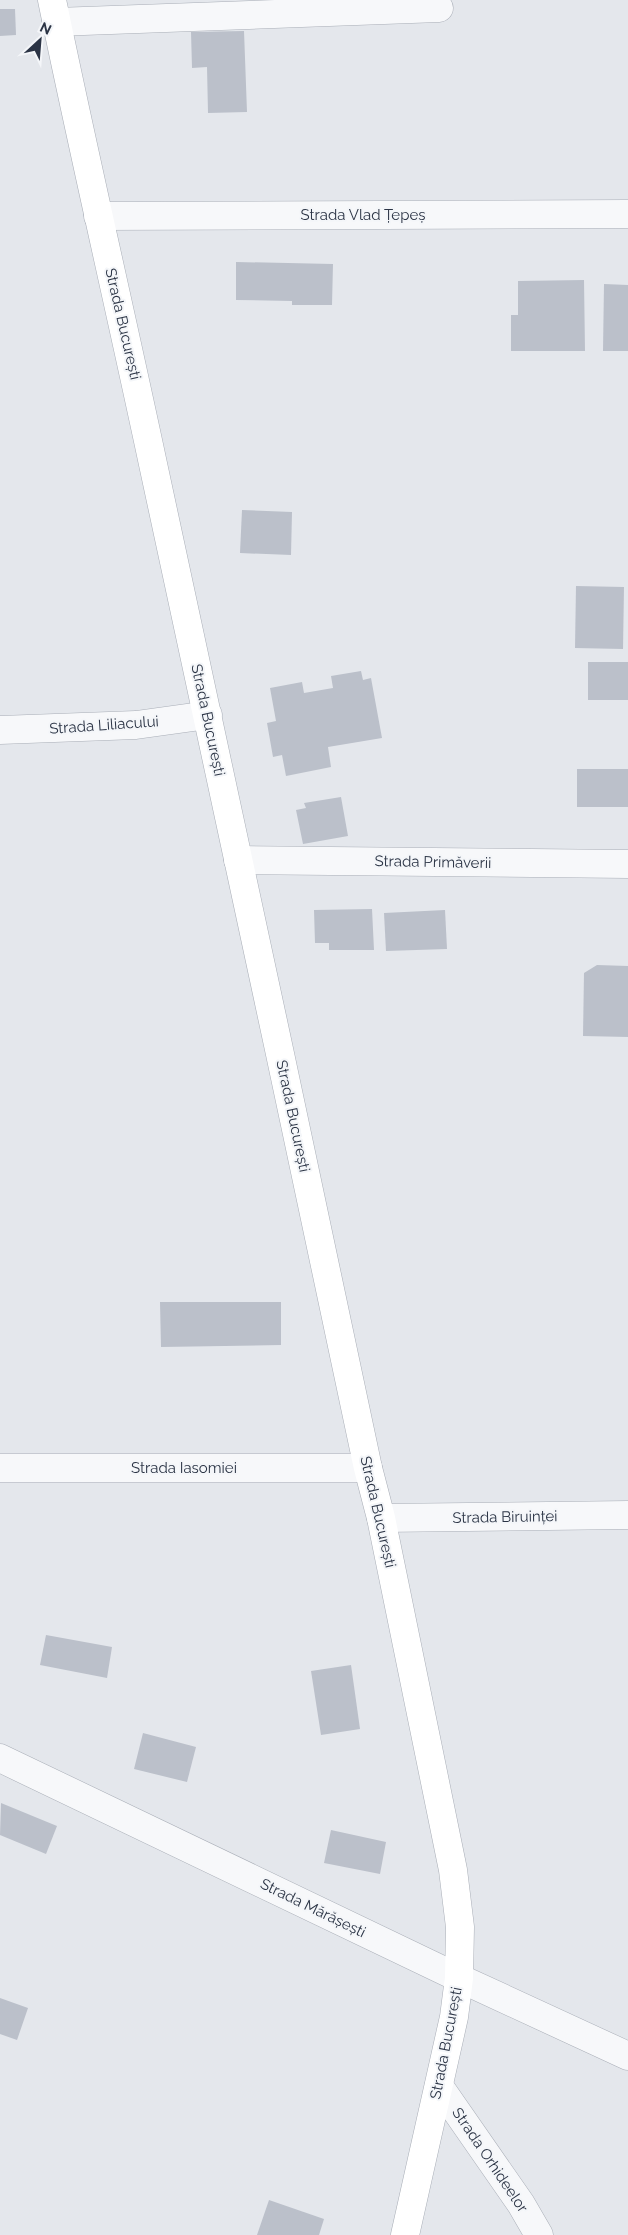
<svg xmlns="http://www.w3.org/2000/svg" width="628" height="2235" viewBox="0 0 628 2235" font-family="Raleway,sans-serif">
<rect width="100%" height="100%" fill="#e4e7ec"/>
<g fill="#bbc0ca">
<polygon points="0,9 15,9 16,35 0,36"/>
<polygon points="244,31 247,112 208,113 207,67 192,68 191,32"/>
<polygon points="236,262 333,264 332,305 292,305 292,301 236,300"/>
<polygon points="584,280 585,351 511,351 511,315 518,315 518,281"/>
<polygon points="604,284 628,285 628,351 603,351"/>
<polygon points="242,510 292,512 291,555 240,553"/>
<polygon points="576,586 624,587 623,649 575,648"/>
<rect x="588" y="662" width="40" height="38"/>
<polygon points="361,671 363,680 371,678 382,738 328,747 331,767 286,776 282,755 273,757 267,723 276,721 270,688 302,682 304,693 333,688 331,676"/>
<rect x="577" y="769" width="51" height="38"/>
<polygon points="341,797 348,836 303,844 296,810 306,808 304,803"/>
<polygon points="372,909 374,950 329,950 329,943 315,943 314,910"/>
<polygon points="445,910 447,949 386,951 384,913"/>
<polygon points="597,965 628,966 628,1037 583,1036 584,973"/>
<polygon points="160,1302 281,1302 281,1345 161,1347"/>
<polygon points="46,1635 112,1647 107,1678 40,1665"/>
<polygon points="351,1665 360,1729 321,1735 311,1671"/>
<polygon points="143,1733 196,1747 187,1782 134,1769"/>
<polygon points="1,1803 57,1826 46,1854 0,1835"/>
<polygon points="331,1830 386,1842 380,1874 324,1863"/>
<polygon points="0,1998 28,2008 17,2040 0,2034"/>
<polygon points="269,2200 324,2219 319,2235 257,2235"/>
</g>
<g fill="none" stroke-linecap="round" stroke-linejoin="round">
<g stroke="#a9aeb7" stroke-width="29">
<g id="street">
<polyline points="56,22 439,8"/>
<polyline points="98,216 628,214"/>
<polyline points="0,730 136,725 208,715"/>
<polyline points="238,860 628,864"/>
<polyline points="0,1468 368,1468"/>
<polyline points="381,1518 628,1515"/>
<polyline points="0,1758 459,1978 628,2056"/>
<polyline points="439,2086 521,2204 539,2235"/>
</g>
</g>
<g stroke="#a9aeb7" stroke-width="29">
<path id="secondary" d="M52,0C84,155 120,309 153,464C226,799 297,1133 368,1468L381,1518L453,1870L460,1927L459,1978L454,2017L405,2235"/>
</g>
<use href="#street" stroke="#f7f8fa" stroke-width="28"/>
<use href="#secondary" stroke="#fff" stroke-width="28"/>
</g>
<g text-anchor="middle" stroke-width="4" stroke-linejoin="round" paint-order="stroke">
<g font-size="15" fill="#2b3445" stroke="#f4f6f9">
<text x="363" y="220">Strada Vlad Țepeș</text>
<text transform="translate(123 324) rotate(77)" y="5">Strada București</text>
<text transform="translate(208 720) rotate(78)" y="5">Strada București</text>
<text transform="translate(104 725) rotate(-4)" y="5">Strada Liliacului</text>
<text transform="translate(433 862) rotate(1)" y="5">Strada Primăverii</text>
<text transform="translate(293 1116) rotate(78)" y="5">Strada București</text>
<text x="184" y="1473">Strada Iasomiei</text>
<text transform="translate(378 1512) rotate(77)" y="5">Strada București</text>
<text transform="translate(505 1517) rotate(-1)" y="5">Strada Biruinței</text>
<text transform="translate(313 1908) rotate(26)" y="5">Strada Mărășești</text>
<text transform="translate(446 2043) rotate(-79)" y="5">Strada București</text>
<text transform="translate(490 2160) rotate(56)" y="5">Strada Orhideelor</text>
</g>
</g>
<g transform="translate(40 40) rotate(26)" stroke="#f4f6f9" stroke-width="4" paint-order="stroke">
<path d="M0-4L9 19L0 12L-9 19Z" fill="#2b3445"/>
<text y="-8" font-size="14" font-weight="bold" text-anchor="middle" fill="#2b3445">N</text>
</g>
</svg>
